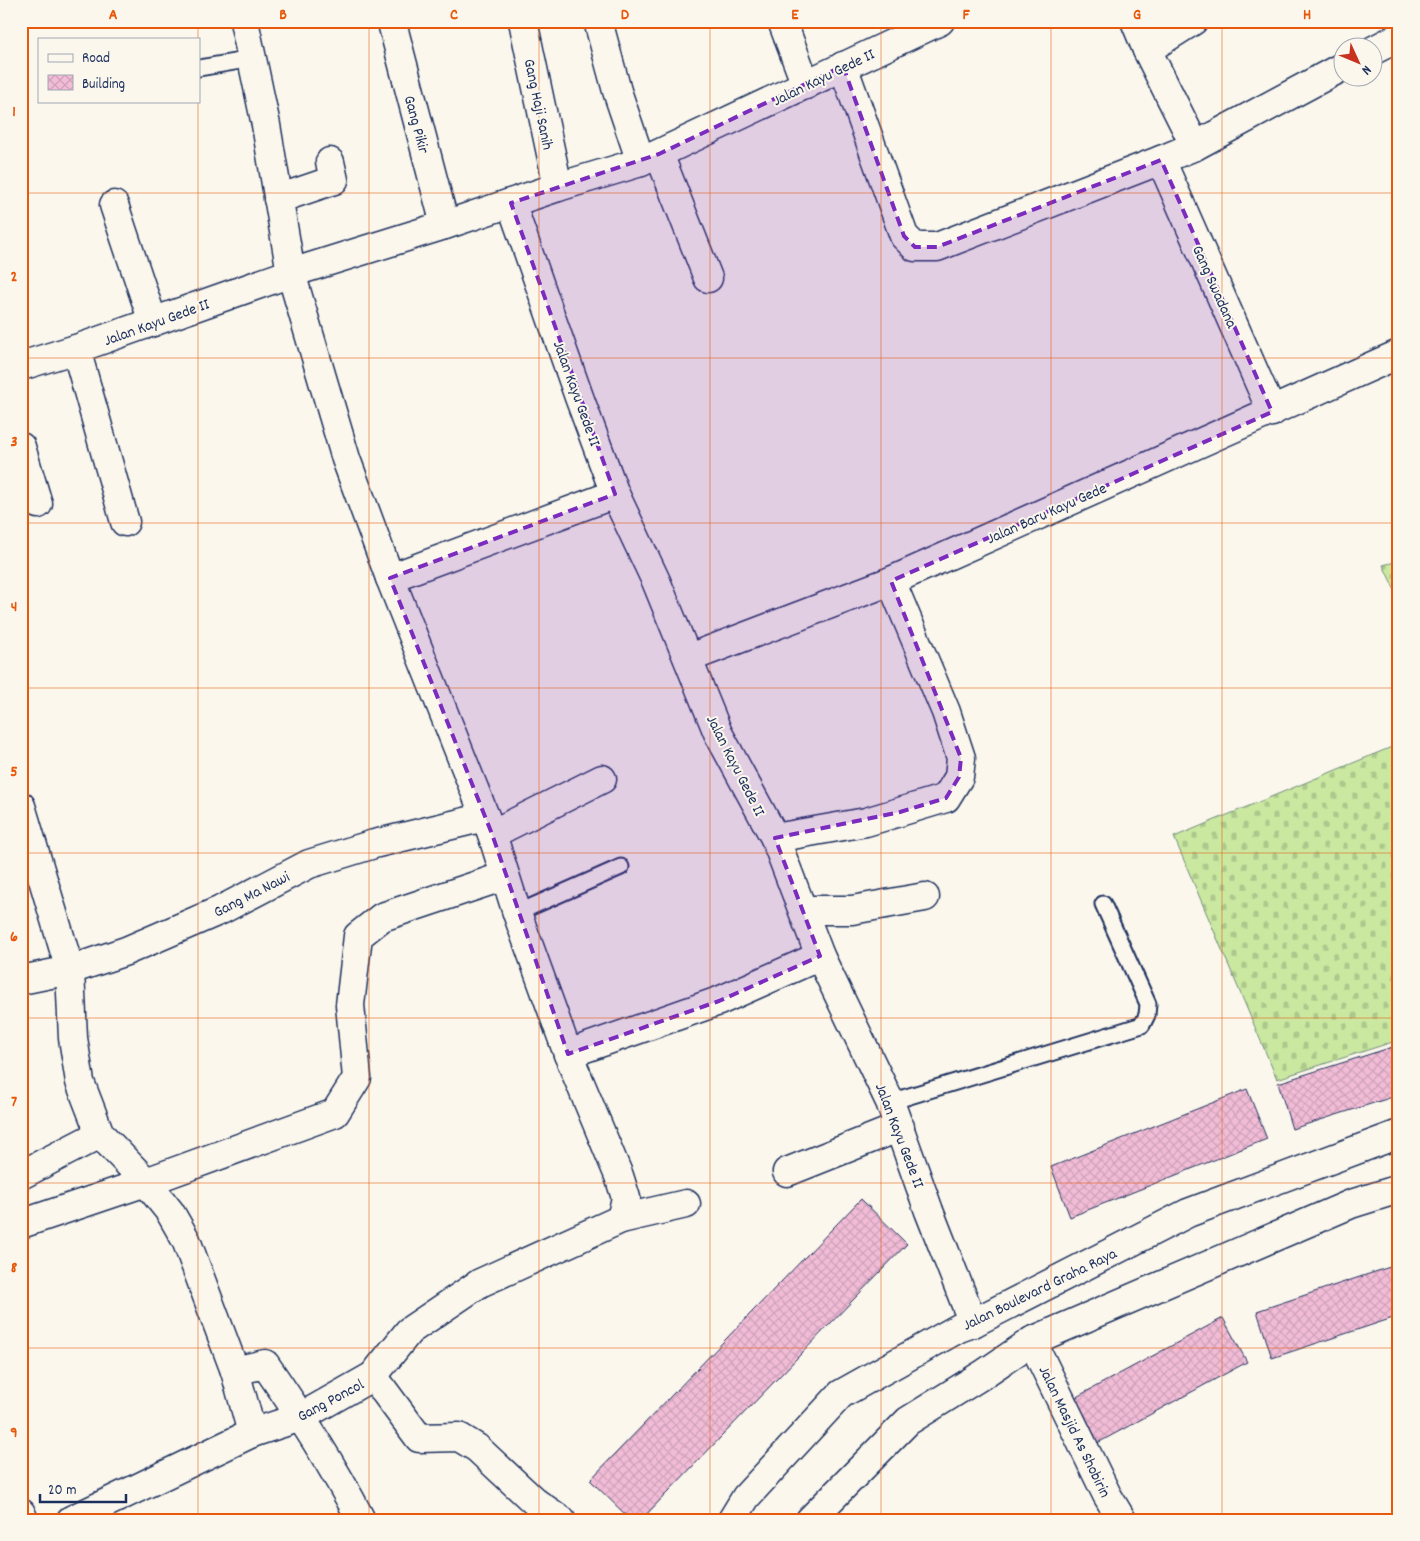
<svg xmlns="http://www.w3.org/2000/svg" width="1420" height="1541" viewBox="0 0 1420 1541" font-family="Dekko,sans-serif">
<defs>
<pattern id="cemetery-stones" width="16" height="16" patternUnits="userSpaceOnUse" patternTransform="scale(1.25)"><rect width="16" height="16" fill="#cae8a0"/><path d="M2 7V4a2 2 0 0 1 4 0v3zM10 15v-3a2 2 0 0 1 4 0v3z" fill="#adc78c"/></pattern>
<pattern id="building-cross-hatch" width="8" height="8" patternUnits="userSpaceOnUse" patternTransform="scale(1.25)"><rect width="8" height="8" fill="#f2bcd6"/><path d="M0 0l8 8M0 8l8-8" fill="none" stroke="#cfa2ba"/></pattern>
</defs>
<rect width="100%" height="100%" fill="#fbf7ec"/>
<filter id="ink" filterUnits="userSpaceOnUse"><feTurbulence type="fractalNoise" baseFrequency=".02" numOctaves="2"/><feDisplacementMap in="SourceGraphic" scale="10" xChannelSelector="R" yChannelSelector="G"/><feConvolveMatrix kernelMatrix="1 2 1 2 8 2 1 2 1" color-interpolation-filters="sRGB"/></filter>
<g filter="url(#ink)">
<g fill="url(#cemetery-stones)" stroke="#728c7f">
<polygon points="1399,561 1399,599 1383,565"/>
<polygon points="1399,744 1399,1040 1277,1079 1174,837"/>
</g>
<g fill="url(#building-cross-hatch)" stroke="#1b2f5e">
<polygon points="1399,1045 1399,1095 1292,1129 1278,1083"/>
<polygon points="1247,1089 1267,1139 1070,1217 1051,1167"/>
<polygon points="861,1199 907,1244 641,1520 631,1520 590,1480"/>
<polygon points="1399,1264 1399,1316 1272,1358 1257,1311"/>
<polygon points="1223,1318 1247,1362 1092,1446 1069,1401"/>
</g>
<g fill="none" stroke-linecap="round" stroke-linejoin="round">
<g stroke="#1b2f5e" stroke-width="19">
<g id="lane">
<polyline points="199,68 252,59"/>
<polyline points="517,913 621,867"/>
<polyline points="890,1102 1142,1025 1147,1015 1148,1004 1103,904"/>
</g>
</g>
<g stroke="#1b2f5e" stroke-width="31">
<g id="street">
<polyline points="244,21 266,125 291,273 346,459 390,578 492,834 517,913 568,1054 619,1176 626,1198 621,1219"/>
<polyline points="523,21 558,187"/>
<polyline points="598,21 617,91 641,162"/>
<polyline points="782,21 806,85"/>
<polyline points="1135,21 1147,50 1195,146"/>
<polyline points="392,23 445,225"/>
<polyline points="1147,50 1193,21"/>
<polyline points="1372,51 1399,37"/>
<polyline points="843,66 904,236 915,247 937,247 1161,160 1195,146 1342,67"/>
<polyline points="659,154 708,278"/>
<polyline points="1161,160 1272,412"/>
<polyline points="278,199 334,180 330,162"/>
<polyline points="511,203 579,397 615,494 656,581 718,733 775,838 820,956 890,1102 929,1211 973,1323"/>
<polyline points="114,205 153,322"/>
<polyline points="76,349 125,522"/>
<polyline points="21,366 76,349 291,273 445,225 558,187 641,162 940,21"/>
<polyline points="21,447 38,504"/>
<polyline points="390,578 615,494"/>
<polyline points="689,658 891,581 1399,354"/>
<polyline points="21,806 70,970 73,1038 80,1082 100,1134 146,1182 170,1212 186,1240 235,1371 252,1433"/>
<polyline points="492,834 602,779"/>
<polyline points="775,838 866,822 946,798 959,777 961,758 946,712 891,581"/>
<polyline points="803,910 852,910 925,897"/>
<polyline points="21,980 70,970 126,951 221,910 309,864 374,844 485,817"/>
<polyline points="568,1054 719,1001 820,956"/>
<polyline points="787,1172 900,1127"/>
<polyline points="21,1175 100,1134"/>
<polyline points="21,1224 146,1182 335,1113 357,1078 350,1005 358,936 382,917 505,876"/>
<polyline points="1032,1341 1107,1495 1122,1520"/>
<path d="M235,1371L265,1364C300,1415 333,1465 361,1520"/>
<polyline points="373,1376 419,1438 459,1437 477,1448 535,1502 561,1520"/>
<polyline points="21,1513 24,1520"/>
<polyline points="71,1520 252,1433 301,1417 373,1376 409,1331 480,1283 621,1219 686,1204"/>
</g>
</g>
<g stroke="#1b2f5e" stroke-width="31">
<g id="secondary">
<polyline points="732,1520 746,1497 841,1394 959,1328 973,1323 1188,1213 1399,1134"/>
<polyline points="810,1520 908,1421 982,1375 1032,1341 1351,1204 1399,1189"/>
</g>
</g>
<use href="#lane" stroke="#fbf7ec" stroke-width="15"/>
<use href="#street" stroke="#fbf7ec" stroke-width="28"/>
<use href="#secondary" stroke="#fbf7ec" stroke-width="28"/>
</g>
</g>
<path fill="#7b2cbf" fill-opacity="0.2" stroke="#7b2cbf" stroke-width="4" stroke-dasharray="10 6" stroke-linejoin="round" d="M843,66L904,236L915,247H937L1161,160L1272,412L891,581L961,758L959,777L946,798L900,812L775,838L820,956L719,1001L568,1054L492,834L390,578L615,494L511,203L659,154Z"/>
<path fill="none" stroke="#e8590c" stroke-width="1" stroke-opacity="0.55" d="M198,21V39M369,21V1520M539,21V1520M710,21V1520M881,21V1520M1051,21V1520M1222,21V1520M198,101V1520M21,193H1399M21,358H1399M21,523H1399M21,688H1399M21,853H1399M21,1018H1399M21,1183H1399M21,1348H1399"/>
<g text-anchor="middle" stroke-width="4" stroke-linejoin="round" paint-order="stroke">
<g font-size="16" fill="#1b2f5e" stroke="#fbf7ec">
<text transform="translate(823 76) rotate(-26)" y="6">Jalan Kayu Gede II</text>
<text transform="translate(540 104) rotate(78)" y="6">Gang Haji Sanih</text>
<text transform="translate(418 124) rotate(75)" y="6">Gang Pikir</text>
<text transform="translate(1216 286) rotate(66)" y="6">Gang Swadana</text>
<text transform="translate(156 321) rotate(-20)" y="6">Jalan Kayu Gede II</text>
<text transform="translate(578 393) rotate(70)" y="6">Jalan Kayu Gede II</text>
<text transform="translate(1046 512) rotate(-24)" y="6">Jalan Baru Kayu Gede</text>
<text transform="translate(737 765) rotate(63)" y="6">Jalan Kayu Gede II</text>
<text transform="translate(251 893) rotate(-27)" y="6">Gang Ma Nawi</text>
<text transform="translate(901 1135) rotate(69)" y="6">Jalan Kayu Gede II</text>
<text transform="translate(1039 1288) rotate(-26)" y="6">Jalan Boulevard Graha Raya</text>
<text transform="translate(330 1399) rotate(-28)" y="6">Gang Poncol</text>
<text transform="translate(1076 1431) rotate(64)" y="6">Jalan Masjid As Shobirin</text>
</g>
</g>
<rect width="1420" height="1541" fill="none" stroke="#fbf7ec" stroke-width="55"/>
<rect x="38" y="38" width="162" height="65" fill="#fbf7ec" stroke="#a1a7b3"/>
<rect x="48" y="54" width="25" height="8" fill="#fbf7ec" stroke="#a1a7b3"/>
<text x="82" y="62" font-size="15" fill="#1b2f5e">Road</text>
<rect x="48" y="75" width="25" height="15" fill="url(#building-cross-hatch)" stroke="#a1a7b3"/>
<text x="82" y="88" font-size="15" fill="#1b2f5e">Building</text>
<g transform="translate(1358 62) rotate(134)"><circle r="24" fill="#fbf7ec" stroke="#a1a7b3"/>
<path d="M0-4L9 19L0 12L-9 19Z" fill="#c8321e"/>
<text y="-8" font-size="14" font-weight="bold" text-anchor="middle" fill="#1b2f5e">N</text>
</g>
<path d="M40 1494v8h86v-8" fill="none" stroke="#1b2f5e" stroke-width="2.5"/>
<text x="48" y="1494" font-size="15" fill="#1b2f5e" stroke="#fbf7ec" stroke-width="4" paint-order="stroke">20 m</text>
<rect x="28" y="28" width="1364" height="1486" fill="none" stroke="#e8590c" stroke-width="2"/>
<g font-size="16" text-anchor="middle" font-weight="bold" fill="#e8590c">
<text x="113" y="19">A</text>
<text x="283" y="19">B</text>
<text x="454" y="19">C</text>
<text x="625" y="19">D</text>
<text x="795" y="19">E</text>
<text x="966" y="19">F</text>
<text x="1137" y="19">G</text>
<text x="1307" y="19">H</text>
<text x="14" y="116">1</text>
<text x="14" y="281">2</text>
<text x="14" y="446">3</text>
<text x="14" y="611">4</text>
<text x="14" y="776">5</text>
<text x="14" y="941">6</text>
<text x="14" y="1106">7</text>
<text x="14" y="1272">8</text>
<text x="14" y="1437">9</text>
</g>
</svg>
